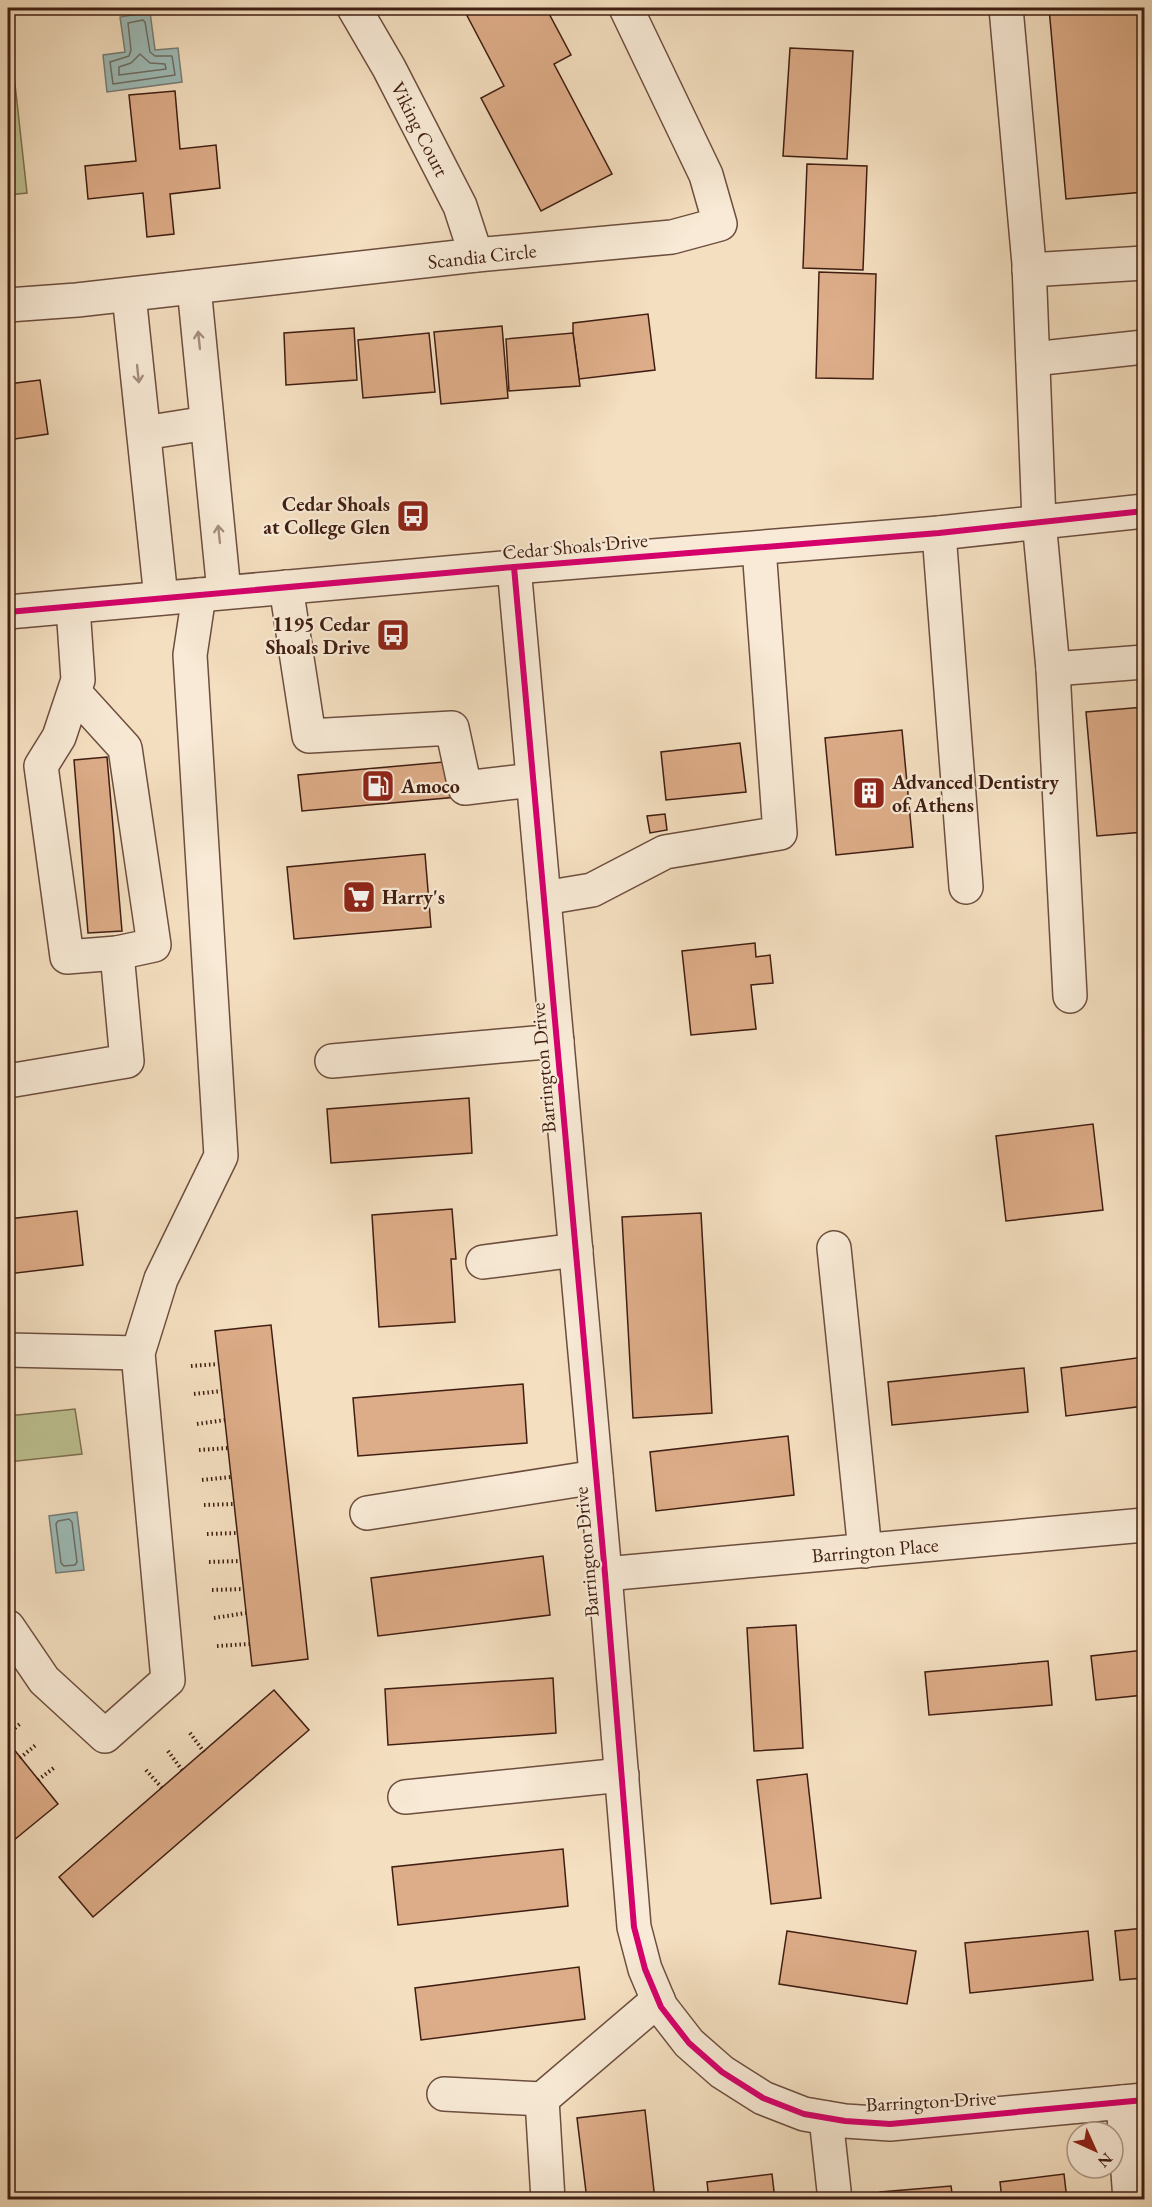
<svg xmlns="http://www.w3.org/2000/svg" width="1152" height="2207" viewBox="0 0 1152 2207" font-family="'EB Garamond',serif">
<rect width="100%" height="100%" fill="#f4dfc0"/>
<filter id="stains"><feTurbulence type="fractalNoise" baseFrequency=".00333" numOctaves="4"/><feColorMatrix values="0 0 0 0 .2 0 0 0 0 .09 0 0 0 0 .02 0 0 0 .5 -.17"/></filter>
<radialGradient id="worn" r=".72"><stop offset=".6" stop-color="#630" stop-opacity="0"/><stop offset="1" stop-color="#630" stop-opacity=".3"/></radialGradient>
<g fill="#bdc191" stroke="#7e7052" stroke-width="1.5">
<polygon points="14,75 27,193 8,195 8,76"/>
<polygon points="75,1409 82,1454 8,1462 8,1416"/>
</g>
<g fill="#9dbcb8" stroke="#787d76" stroke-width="1.5">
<polygon points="150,12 155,50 178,48 182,82 107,92 103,55 125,52 120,17"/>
<polygon points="77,1512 84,1570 56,1573 49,1516"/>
</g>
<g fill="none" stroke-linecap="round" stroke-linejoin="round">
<g stroke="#6e6d65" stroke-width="1.5">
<polygon points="143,20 145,22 150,52 155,56 172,56 175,75 113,84 110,62 129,56 131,50 128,23"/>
<polygon points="140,54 150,63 165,64 166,69 119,75 119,67 131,63"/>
<polygon points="69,1519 72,1522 77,1562 75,1565 64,1566 61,1563 56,1524 58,1521"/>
</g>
</g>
<g fill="#ddac88" stroke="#401e12" stroke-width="1.5">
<polygon points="463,8 546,8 571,55 554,64 612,174 541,211 481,98 504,86"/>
<polygon points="1049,8 1144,8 1144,192 1066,199"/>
<polygon points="790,48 853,51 847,159 783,156"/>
<polygon points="175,91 180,149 216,145 220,188 170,194 174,234 147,237 143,193 88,199 85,166 136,161 129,95"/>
<polygon points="807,164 867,166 863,270 803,268"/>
<polygon points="819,272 876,274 873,379 816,378"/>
<polygon points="648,314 655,370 579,379 573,333 573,323"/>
<polygon points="502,326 508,398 441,404 434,332"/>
<polygon points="354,328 357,380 286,385 284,333"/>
<polygon points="429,333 435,392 363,398 358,340"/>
<polygon points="573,333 580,386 509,391 506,339"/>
<polygon points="40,380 48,434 8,440 8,384"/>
<polygon points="1144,707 1144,832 1097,836 1086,712"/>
<polygon points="902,730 913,847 836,855 825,738"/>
<polygon points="740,743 746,792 666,800 661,752"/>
<polygon points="107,757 122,931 88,933 74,760"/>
<polygon points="455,761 458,797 302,811 298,775"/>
<polygon points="665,814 667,830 650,833 647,816"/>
<polygon points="425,854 431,927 294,939 287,867"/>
<polygon points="755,943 756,957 770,955 773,983 751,985 756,1029 691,1035 682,951"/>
<polygon points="469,1098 472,1153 331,1163 327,1109"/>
<polygon points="1093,1124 1103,1210 1006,1221 996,1136"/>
<polygon points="452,1209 456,1259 451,1259 455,1322 379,1327 372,1215"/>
<polygon points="77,1211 83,1265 8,1274 8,1219"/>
<polygon points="701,1213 712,1413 633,1418 622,1217"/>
<polygon points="271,1325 308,1659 252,1666 215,1331"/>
<polygon points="1144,1357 1144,1406 1066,1416 1061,1368"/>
<polygon points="1024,1368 1028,1412 892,1425 888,1382"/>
<polygon points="523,1384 527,1443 358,1456 353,1398"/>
<polygon points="788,1436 794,1495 656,1511 650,1452"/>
<polygon points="543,1556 550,1615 378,1636 371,1578"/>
<polygon points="796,1625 803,1748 754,1751 747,1628"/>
<polygon points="1144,1650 1144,1695 1096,1700 1091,1656"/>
<polygon points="1048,1661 1052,1705 929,1715 925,1672"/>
<polygon points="553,1678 556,1733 388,1745 385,1689"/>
<polygon points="274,1690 309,1730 93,1917 59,1877"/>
<polygon points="8,1742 58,1804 8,1845"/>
<polygon points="807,1774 821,1898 771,1904 757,1780"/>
<polygon points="563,1849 568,1906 398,1925 392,1867"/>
<polygon points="1144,1928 1144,1978 1120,1980 1115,1931"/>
<polygon points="787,1931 916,1951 907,2004 779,1984"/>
<polygon points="1088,1931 1093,1980 970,1993 965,1943"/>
<polygon points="579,1967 585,2019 421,2040 415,1988"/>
<polygon points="645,2110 655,2200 587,2200 577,2118"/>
<polygon points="772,2174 775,2200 709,2200 707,2182"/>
<polygon points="1064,2174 1067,2200 1002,2200 1000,2182"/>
<polygon points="951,2186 953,2200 881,2200 880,2192"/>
</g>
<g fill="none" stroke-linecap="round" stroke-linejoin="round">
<g stroke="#6d4e3e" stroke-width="36">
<g id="minor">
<polyline points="354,8 389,68 460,206 476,255"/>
<polyline points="1006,8 1029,264 1039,521 1053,669 1144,662"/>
<polyline points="1029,270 1144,263"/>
<polyline points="194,287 224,592"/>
<polyline points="129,295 161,598"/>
<polyline points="8,305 77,300 476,255 672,237 720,224 706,175 626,8"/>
<polyline points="1033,359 1144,347"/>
<polyline points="144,433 207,423"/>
<polyline points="939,533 966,887"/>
<polyline points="514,567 605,1574 634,1927 645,1969 661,2007 689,2043 722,2072 763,2098 804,2114 845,2121 890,2124 1144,2100"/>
<polyline points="286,587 309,736 452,728 465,788 533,780"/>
<polyline points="73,607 78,680 59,737 41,766 67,957 117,953 154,945 125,748 75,693"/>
<polyline points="8,612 514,567 939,533 1144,511"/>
<polyline points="1053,669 1070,996"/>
<polyline points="544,898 592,890 665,852 780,833 759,548"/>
<polyline points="332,1061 557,1041"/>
<polyline points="8,1081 127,1061 117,953"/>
<polyline points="834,1248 865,1551"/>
<polyline points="483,1262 576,1250"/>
<polyline points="8,1350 138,1353"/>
<polyline points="367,1513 596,1477"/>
<polyline points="605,1574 1144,1525"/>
<polyline points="8,1627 44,1680 105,1736 168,1680 138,1353 161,1279 221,1156 190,655 199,595"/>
<polyline points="405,1797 622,1775"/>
<polyline points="444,2094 542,2099"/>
<polyline points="1123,2102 1130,2200"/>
<polyline points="826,2118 835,2200"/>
<polyline points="548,2200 542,2099 658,2000"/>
</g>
</g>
<g stroke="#401e12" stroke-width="4" stroke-dasharray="1.5 3" stroke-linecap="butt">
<polyline points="191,1366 219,1364"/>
<polyline points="194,1394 222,1391"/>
<polyline points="197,1424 225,1420"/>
<polyline points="199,1450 228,1448"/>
<polyline points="202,1480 231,1477"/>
<polyline points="204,1505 234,1504"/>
<polyline points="207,1534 237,1533"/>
<polyline points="209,1562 240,1561"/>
<polyline points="212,1590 244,1589"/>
<polyline points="214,1618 246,1613"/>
<polyline points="217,1646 249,1644"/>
<polyline points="190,1733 204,1752"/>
<polyline points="8,1734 21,1723"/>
<polyline points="168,1751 182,1770"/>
<polyline points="20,1758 37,1744"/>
<polyline points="146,1770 162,1788"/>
<polyline points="38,1780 55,1767"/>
</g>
<use href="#minor" stroke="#f8ead6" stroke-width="33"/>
<g stroke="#f8ead6" stroke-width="10">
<g id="cycleway">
<polyline points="514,567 605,1574 634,1927 645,1969 661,2007 689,2043 722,2072 763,2098 804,2114 845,2121 890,2124 1144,2100"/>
<polyline points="8,612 514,567 939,533 1144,511"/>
</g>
</g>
<use href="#cycleway" stroke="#d6006c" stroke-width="6"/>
</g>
<defs><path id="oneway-shaft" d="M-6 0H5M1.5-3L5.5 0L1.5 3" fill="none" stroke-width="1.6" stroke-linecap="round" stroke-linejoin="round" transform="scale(1.5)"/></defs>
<g stroke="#a58e7e">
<use href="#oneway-shaft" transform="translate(199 340) rotate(-96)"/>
<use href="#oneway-shaft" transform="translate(138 374) rotate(84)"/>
<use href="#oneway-shaft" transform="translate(219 534) rotate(-96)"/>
</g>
<defs>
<g id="bus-square" transform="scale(1.725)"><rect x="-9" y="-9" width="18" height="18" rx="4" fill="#8f2418" stroke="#f8ead6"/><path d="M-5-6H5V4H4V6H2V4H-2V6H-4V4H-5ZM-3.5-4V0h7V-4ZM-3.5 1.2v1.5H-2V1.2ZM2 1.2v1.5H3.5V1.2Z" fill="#fff"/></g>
<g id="fuel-square" transform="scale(1.725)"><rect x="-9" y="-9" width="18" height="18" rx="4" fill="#8f2418" stroke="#f8ead6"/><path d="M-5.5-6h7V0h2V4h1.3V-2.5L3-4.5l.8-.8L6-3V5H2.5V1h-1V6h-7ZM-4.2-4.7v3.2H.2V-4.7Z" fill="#fff"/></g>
<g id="building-square" transform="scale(1.725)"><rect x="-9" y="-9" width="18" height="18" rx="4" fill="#8f2418" stroke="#f8ead6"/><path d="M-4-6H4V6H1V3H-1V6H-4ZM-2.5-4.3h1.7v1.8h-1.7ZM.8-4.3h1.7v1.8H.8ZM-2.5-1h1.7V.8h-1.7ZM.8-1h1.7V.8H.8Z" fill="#fff"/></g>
<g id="supermarket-square" transform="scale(1.725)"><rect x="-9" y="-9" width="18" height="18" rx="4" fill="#8f2418" stroke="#f8ead6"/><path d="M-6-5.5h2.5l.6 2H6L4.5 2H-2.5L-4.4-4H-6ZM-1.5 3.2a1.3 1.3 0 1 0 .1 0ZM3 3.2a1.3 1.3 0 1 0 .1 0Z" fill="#fff"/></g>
</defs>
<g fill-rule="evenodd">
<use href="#bus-square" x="413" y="516"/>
<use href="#bus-square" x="393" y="635"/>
<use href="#fuel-square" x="378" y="786"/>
<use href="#building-square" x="869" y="793"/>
<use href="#supermarket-square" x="359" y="897"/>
</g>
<g text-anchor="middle" stroke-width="4.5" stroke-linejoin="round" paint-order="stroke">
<g font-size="20" fill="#401e12" stroke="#f8ead6">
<text transform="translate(420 129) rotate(63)" y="7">Viking Court</text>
<text transform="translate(482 256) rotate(-6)" y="7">Scandia Circle</text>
<text transform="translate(575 546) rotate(-5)" y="7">Cedar Shoals Drive</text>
<text transform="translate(543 1068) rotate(-95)" y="7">Barrington Drive</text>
<text transform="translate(875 1550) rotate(-5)" y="7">Barrington Place</text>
<text transform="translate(586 1552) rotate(-95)" y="7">Barrington Drive</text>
<text transform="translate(931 2101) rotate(-3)" y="7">Barrington Drive</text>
</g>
<g font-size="20" font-weight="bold" fill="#401e12" stroke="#f8ead6" text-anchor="start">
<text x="390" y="511" text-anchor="end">Cedar Shoals<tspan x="390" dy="23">at College Glen</tspan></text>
<text x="370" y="631" text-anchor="end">1195 Cedar<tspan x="370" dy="23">Shoals Drive</tspan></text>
<text x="892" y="789">Advanced Dentistry<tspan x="892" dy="23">of Athens</tspan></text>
<text x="401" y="793">Amoco</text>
<text x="382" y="904">Harry's</text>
</g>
</g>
<rect width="1152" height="2207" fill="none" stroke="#f4dfc0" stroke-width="30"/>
<rect x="9" y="9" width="1134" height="2189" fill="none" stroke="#401e12" stroke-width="3"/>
<rect x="15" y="15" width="1122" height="2177" fill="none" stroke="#401e12" stroke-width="1.5"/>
<g transform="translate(1095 2150) rotate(135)"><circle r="28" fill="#f8ead6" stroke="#ae9888" stroke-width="1.5"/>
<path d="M0-4.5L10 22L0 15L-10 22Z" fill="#8f2418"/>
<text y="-9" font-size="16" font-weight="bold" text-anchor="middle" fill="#401e12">N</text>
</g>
<rect width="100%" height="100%" filter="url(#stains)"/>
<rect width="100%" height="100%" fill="url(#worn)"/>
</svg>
